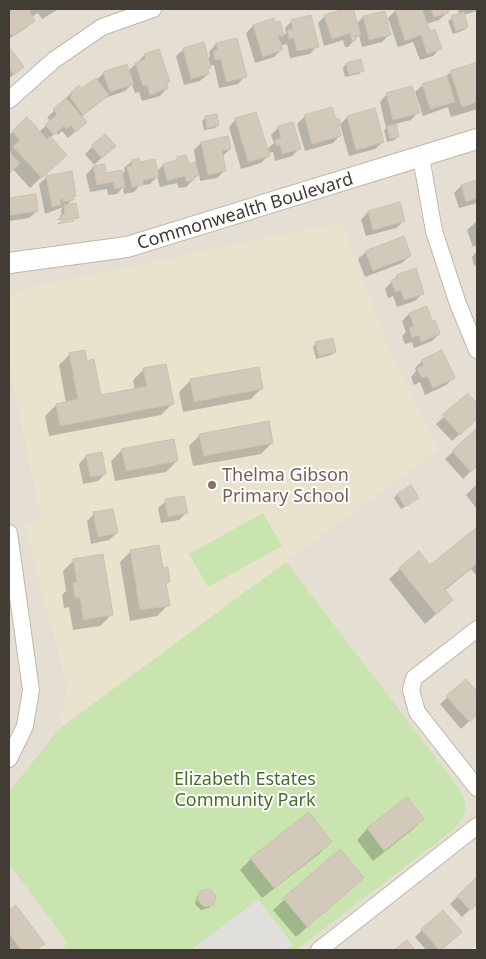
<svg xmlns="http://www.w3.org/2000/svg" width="486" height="959" viewBox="0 0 486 959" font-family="'Noto Sans',sans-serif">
<rect width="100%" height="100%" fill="#f1ede3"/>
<polygon fill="#e4dfd2" points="9,9 477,9 477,945 470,950 9,950"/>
<polygon fill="#e9e3ce" points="342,222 388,347 438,450 59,729 67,686 24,523 41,519 9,363 9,299 14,291"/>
<g fill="#c9e4ae">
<polygon points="263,513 282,546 208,587 189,554"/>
<path d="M286,562L458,787C469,805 468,815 453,830L296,950H64L66,941L9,863V792L59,729Z"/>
</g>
<polygon fill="#e1dfdc" points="258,899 293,945 285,950 191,950"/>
<g fill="#0003">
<polygon points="9,9 26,9 28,13 32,9 59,9 42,19 38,13 31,17 34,21 26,28 9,39"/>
<polygon points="352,9 356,24 363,17 384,12 390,34 382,42 362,47 359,35 348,47 345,47 343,40 324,46 318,23 325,16"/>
<polygon points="401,9 451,9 439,20 426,24 429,32 440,48 433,56 420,60 413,42 398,47 388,18 395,11"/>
<polygon points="458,9 477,9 477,11 463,15 467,27 464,30 453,34 448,21 459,14"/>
<polygon points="292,21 317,46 310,54 290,58 287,44 280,46 281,50 274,57 255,63 246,33 253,26 279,22 283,36 286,33 285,28"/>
<polygon points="216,44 245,76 238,84 219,88 214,65 210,66 207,70 208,74 200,81 184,85 176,56 184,49 208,59 210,56 209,52"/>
<polygon points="9,50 22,66 9,79"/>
<polygon points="145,55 166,84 167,88 160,96 142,101 139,92 135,93 132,84 125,91 105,98 81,117 78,129 68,138 62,131 58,135 56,132 50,138 54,165 30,188 12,168 9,172 9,154 10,155 12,154 9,150 9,135 27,119 39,132 51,121 47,118 71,93 82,90 96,80 104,73 128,71"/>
<polygon points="477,63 477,109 451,117 448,107 423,116 415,92 423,85 444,78 451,72"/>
<polygon points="346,64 363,70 359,74 345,77 343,68"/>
<polygon points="387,94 418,112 411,120 395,124 398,136 395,140 387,142 384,130 386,128 380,102"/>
<polygon points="374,110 383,142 375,149 349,156 340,125 347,117"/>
<polygon points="305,116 337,126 340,135 333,143 305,151 297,124"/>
<polygon points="205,118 218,125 215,128 204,130 202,121"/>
<polygon points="236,119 266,150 274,143 271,135 279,127 299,149 292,156 275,161 273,152 267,153 268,156 261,163 241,169 229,127"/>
<polygon points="201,143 230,149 223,156 224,171 217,178 200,181 199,174 186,187 179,188 177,183 160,187 157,177 150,184 139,186 134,192 124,194 123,187 117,194 108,195 107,189 90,192 86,175 93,167 106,174 122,174 125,171 124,168 132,161 156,172 163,165 173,163 178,158 188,165 196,163 194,150"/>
<polygon points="92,147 107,153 94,165 85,154"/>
<polygon points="71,173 75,196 66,206 77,217 75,219 75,217 57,220 62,216 61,210 63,207 45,214 39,184 47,177"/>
<polygon points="477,181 477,203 459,208 454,193 461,186"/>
<polygon points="35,196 37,211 29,218 9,221 9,199"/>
<polygon points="368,212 404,221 396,228 366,236 361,220"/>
<polygon points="75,220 74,221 58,224 58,223"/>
<polygon points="477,221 477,245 473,247 467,230"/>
<polygon points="477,251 477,265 474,266 472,257"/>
<polygon points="366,252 410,256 402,263 365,277 358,259"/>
<polygon points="397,276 423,293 415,301 397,307 393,296 388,298 385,289"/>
<polygon points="426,308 431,323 439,334 432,341 414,348 412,342 405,344 402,336 406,332 402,321 409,314"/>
<polygon points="316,343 335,352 331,355 316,359 313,347"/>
<polygon points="70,354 86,362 100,397 135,390 133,380 144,369 172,404 161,415 49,436 45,416 56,405 66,403 59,365"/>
<polygon points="422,361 453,378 446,385 425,395 420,382 414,385 411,377 416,371 415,368"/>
<polygon points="190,381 262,388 251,399 183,412 179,392"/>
<polygon points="468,395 477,406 477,418 452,441 436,424"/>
<polygon points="477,430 477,465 463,479 445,459"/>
<polygon points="200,435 272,443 261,454 193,466 189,446"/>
<polygon points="122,450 177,461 166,472 115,481 111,461"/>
<polygon points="101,454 105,474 98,481 83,484 79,464 86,456"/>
<polygon points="477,484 477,509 466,495"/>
<polygon points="397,495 414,501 401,509 394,498"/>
<polygon points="166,501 186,513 179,520 161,523 158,508"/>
<polygon points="94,514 117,533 109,540 91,544 87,521"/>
<polygon points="477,528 477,576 471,569 444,591 452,600 425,624 389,579 400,569 430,567"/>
<polygon points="131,551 162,569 169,582 165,586 168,605 157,616 130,621 120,562"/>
<polygon points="74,560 111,615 100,626 73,630 69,607 64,608 62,595 66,591 63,571"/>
<polygon points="466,681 477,694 477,714 461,729 440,704"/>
<polygon points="407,798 423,819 412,830 373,861 357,840 367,829"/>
<polygon points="330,842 320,853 262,898 240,870 251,859"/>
<polygon points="339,851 362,878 296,937 273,910"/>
<polygon points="477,878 477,903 462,917 450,904"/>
<polygon points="201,892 213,904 209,908 201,910 195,904 197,896"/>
<polygon points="16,906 44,944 37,950 9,950 9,912"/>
<polygon points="422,930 461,932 441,950 426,950 415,937"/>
</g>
<g fill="#d2c9ba" stroke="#ccc1ad">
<polygon points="9,9 28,9 35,21 12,36 9,32"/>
<polygon points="345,9 353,9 361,34 355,36 356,40 352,41 350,33 332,39 324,15"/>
<polygon points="395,9 422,9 430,31 435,29 442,49 427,54 421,35 405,41"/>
<polygon points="431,9 447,9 448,13 434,17"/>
<polygon points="385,11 391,35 369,40 363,16"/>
<polygon points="464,12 468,27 456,31 451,16"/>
<polygon points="311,15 319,47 297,51 294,38 289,39 287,30 293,29 291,20"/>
<polygon points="274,18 275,22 280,21 284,35 278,36 283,50 263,57 253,25"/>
<polygon points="237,38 247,77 226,82 221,59 215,60 213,51 218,50 216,43"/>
<polygon points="204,42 211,68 208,68 209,74 191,79 183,48"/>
<polygon points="10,48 24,67 14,75 9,68"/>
<polygon points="159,49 170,82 167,83 168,88 150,95 147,85 143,86 135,63 146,59 144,54"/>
<polygon points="361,59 364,71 349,75 346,63"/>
<polygon points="477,62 477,102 462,107 450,71"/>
<polygon points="127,64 134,84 110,92 103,72"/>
<polygon points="447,76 455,102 430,109 422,84"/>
<polygon points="96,78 109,95 83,115 70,97 72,95 71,92 79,85 82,88"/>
<polygon points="412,86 420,113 393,120 386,93"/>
<polygon points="66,98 87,122 76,132 71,125 66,129 64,126 54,135 45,125 57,114 53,109"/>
<polygon points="332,107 336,119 339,119 341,124 338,125 341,136 312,144 304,115"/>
<polygon points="375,108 384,142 356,150 347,116"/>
<polygon points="256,112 270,156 248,162 235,118"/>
<polygon points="217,114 219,125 207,128 205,116"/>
<polygon points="27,117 47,139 50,136 67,155 42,178 13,147 20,140 12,131"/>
<polygon points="293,122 301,149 282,154 280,145 276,146 275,140 281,138 278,126"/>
<polygon points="396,124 399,137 390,139 387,126"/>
<polygon points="105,134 116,146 102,158 91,146"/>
<polygon points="228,136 231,149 222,151 226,171 208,175 201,142"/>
<polygon points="9,152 20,163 9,174"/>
<polygon points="186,155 189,164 195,162 199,175 195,176 194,180 186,182 185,176 167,181 163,164 178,160 177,157"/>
<polygon points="139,158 140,162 155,159 159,177 143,180 143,185 132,187 127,167 132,166 131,160"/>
<polygon points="105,164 106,173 122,170 125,187 115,189 114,182 97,185 93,166"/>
<polygon points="72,171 76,196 73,195 74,200 63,202 63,199 60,199 61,205 52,207 46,176"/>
<polygon points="477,180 477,198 466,202 461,185"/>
<polygon points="36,194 38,211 10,215 9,198"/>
<polygon points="400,202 405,221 373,230 368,211"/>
<polygon points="76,203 79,218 61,221 60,215 65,214 64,205"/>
<polygon points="404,236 411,256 373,271 365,251"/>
<polygon points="416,268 424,294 404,300 401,290 395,292 391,280 398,278 396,275"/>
<polygon points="427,306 432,321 435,320 440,334 421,342 419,335 412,338 409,328 414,326 409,313"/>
<polygon points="333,338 336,352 319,356 315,342"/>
<polygon points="85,350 87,361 94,359 101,395 147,386 143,368 166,364 174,404 60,426 56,404 78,399 69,353"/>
<polygon points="442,350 455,378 433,388 427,376 422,378 417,368 424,365 421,360"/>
<polygon points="259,367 263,389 194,402 190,379"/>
<polygon points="468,393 477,404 477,419 460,435 442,415"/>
<polygon points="269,421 273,443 204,456 199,434"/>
<polygon points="477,428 477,466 471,472 452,451"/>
<polygon points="174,439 178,461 126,471 121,449"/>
<polygon points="102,452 106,474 90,477 86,455"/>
<polygon points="411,485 419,498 405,507 397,494"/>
<polygon points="184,496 188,513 168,517 165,499"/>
<polygon points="113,509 118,533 98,537 93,512"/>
<polygon points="477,527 477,563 445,589 453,600 436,614 399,568 419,551 430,565"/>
<polygon points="159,545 163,568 168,567 170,582 166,583 170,606 140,610 130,550"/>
<polygon points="103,554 113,615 83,620 80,597 75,598 73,583 77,582 73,559"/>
<polygon points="466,679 477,692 477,715 469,722 446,696"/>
<polygon points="407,797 424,819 384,851 367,828"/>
<polygon points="309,812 332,842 274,888 250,858"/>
<polygon points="340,849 364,878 307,927 283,898"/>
<polygon points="477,877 477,904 470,910 457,896"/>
<polygon points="210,889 216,896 214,905 204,907 197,900 200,891"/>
<polygon points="16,905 45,944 36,950 21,950 9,933 9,910"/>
<polygon points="443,910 462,932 441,950 439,950 421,929"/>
<polygon points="407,940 415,950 394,950"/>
</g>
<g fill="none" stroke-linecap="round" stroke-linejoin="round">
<g stroke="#beb8aa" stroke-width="18">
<g id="minor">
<polyline points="9,100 54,60 102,27 153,9"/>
<polyline points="421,157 434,231 458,304 477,350"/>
<polyline points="9,533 31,690 25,726 9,759"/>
<polyline points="477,629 414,678 411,690 417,712 477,788"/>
<polyline points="319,950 477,826"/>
</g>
</g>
<g stroke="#beb8aa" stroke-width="22">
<polyline id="tertiary" points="9,263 127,247 477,139"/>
</g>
<use href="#minor" stroke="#fff" stroke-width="16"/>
<use href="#tertiary" stroke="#fff" stroke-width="20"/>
</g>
<circle fill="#8d6e63" stroke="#fff" stroke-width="2" cx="212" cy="485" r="5"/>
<g text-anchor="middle" stroke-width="4" stroke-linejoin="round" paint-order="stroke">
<g font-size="18" fill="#423d34" stroke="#fff">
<text transform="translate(245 211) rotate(-17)" y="6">Commonwealth Boulevard</text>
</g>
<g font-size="18" fill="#785e54" stroke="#fff" text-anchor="start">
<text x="222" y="481">Thelma Gibson<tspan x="222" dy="21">Primary School</tspan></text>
</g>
<g font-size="18" fill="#42702b" stroke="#fff">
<text x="245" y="785">Elizabeth Estates<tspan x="245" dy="21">Community Park</tspan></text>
</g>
</g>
<rect width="486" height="959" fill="none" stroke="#423d34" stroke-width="20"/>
</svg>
